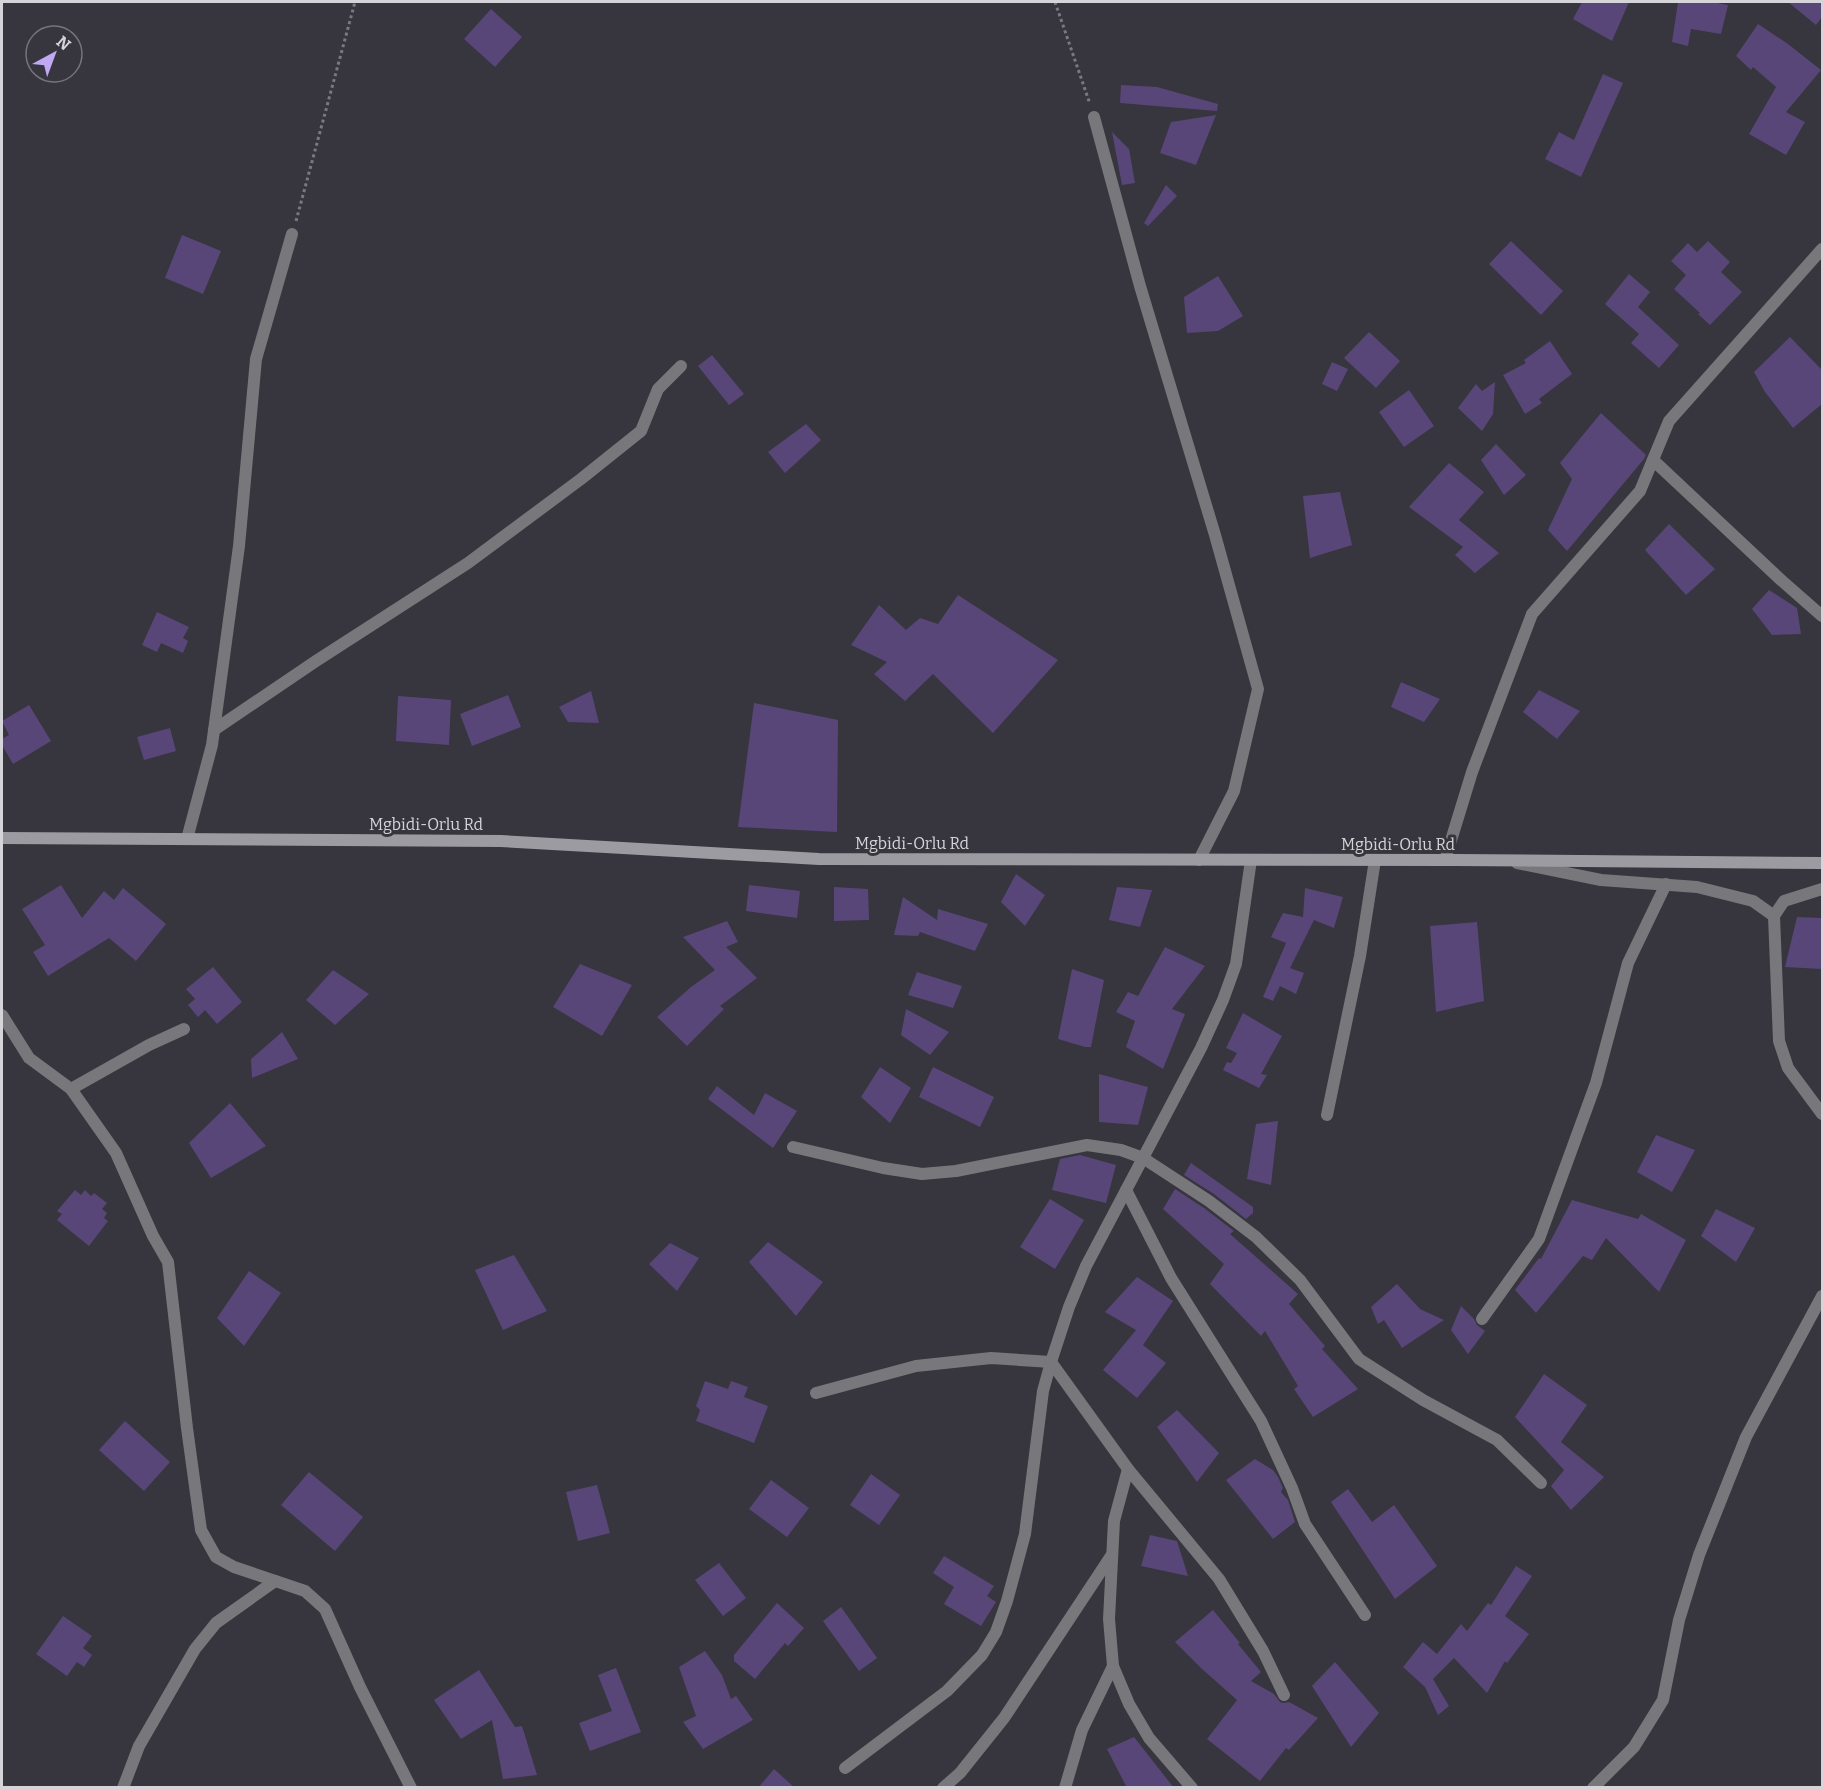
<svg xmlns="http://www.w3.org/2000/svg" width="1824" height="1789" viewBox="0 0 1824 1789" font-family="Bitter,serif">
<rect width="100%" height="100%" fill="#37353d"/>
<g fill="#584679">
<polygon points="1582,2 1629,2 1612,41 1573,19"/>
<polygon points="1678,2 1712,2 1728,5 1721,34 1691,29 1688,46 1672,42"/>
<polygon points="1788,2 1822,2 1822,17 1816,25"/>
<polygon points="491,9 522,37 495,67 464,39"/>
<polygon points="1758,24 1788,44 1821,70 1786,112 1805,122 1786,155 1749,134 1776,87 1753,67 1751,70 1736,56"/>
<polygon points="1603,74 1623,83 1581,177 1545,159 1559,132 1574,140"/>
<polygon points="1121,85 1157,87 1218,104 1217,111 1120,103"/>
<polygon points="1216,115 1196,165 1160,153 1171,122"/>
<polygon points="1112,132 1129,149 1135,183 1122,185"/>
<polygon points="1166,185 1177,196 1148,226 1144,223"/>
<polygon points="182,235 221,251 203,294 165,278"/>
<polygon points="1511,241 1563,291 1541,315 1489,264"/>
<polygon points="1708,241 1730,262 1721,272 1742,292 1710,325 1698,314 1700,313 1674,289 1686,275 1671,261 1688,243 1697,252"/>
<polygon points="1629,274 1650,292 1638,307 1679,345 1659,368 1631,343 1639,334 1605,304"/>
<polygon points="1218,276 1243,316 1218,331 1187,333 1184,297"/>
<polygon points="1369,332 1400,361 1376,388 1344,358"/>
<polygon points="1790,337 1822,370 1822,404 1793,428 1765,392 1754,372"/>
<polygon points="1550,341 1572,374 1539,399 1542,403 1525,414 1503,375 1526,363 1524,360"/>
<polygon points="712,355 744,394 729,405 698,366"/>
<polygon points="1332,362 1348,369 1337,391 1322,384"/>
<polygon points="1495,382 1493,414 1482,431 1458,408 1476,384 1482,391"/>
<polygon points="1409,390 1434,426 1404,447 1379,412"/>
<polygon points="1601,413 1646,455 1644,459 1567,551 1548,530 1572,479 1560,463"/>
<polygon points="806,424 821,440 785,473 768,452"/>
<polygon points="1496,444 1526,475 1504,495 1481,460"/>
<polygon points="1449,463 1484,492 1459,520 1499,553 1475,573 1455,555 1463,547 1409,507"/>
<polygon points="1340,492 1352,545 1310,558 1303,496"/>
<polygon points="1669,524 1715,569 1686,595 1645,550"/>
<polygon points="1769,590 1797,608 1801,634 1772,635 1752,609"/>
<polygon points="958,595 1058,660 993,733 933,674 905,701 874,674 887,662 851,645 879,605 906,630 920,618 938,624"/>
<polygon points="157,612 189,627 183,638 188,641 183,653 161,643 157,652 142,645"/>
<polygon points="1401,682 1440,699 1424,722 1391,707"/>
<polygon points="1539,690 1580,711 1557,739 1523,712"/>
<polygon points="591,691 599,723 568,722 559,707"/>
<polygon points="508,695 521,727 472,746 460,714"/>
<polygon points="398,696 451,700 449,745 396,741"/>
<polygon points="754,703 838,720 837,832 738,827"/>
<polygon points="29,705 51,741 13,764 2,745 2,739 9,735 2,721"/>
<polygon points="170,728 176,751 144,760 137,737"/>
<polygon points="1016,874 1045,895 1025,926 1001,902"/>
<polygon points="61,885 82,918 104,891 114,900 123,888 166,924 136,961 109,938 48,976 33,952 45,945 22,909"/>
<polygon points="749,885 800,891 797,918 746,911"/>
<polygon points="834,887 868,889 869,920 834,921"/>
<polygon points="1117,887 1152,890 1140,927 1109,920"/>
<polygon points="1305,888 1343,897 1334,928 1314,920 1290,968 1304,973 1296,994 1280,986 1273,1001 1263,997 1286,943 1271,937 1283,913 1303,917"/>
<polygon points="903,897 937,920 938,909 988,924 975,951 920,932 918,936 894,935"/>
<polygon points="1797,917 1822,918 1822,969 1785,967"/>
<polygon points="727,921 738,942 726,947 757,978 720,1006 724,1009 687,1046 657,1017 691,987 715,970 683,937"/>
<polygon points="1477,922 1484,1001 1436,1012 1430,926"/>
<polygon points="1165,947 1205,966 1172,1009 1185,1014 1163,1069 1126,1047 1135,1021 1116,1012 1128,992 1138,996"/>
<polygon points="580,964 632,985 602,1036 553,1007"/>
<polygon points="213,967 242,1002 217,1024 205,1010 198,1017 188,1005 195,999 186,989"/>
<polygon points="1072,969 1104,980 1091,1047 1085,1047 1058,1039"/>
<polygon points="333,970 369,994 335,1025 306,1000"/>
<polygon points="917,972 962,986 953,1008 908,995"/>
<polygon points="906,1009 949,1032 930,1055 901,1035"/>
<polygon points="1243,1013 1282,1036 1261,1074 1267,1075 1259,1088 1223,1070 1227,1062 1231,1063 1237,1053 1226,1048"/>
<polygon points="282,1032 298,1059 252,1078 251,1059"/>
<polygon points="880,1067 911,1088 890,1123 861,1097"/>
<polygon points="933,1067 994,1097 980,1127 919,1097"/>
<polygon points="1099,1074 1148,1087 1138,1125 1099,1122"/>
<polygon points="717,1086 754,1115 765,1093 797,1111 773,1148 708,1099"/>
<polygon points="230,1103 266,1146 211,1178 189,1143"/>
<polygon points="1278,1121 1271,1185 1247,1179 1256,1124"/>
<polygon points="1656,1135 1695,1150 1672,1192 1637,1172"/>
<polygon points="1080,1155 1116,1165 1106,1203 1052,1190 1060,1159"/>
<polygon points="1191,1163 1253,1207 1253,1213 1246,1219 1214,1194 1184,1175"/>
<polygon points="1175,1189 1204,1208 1234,1231 1230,1234 1298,1294 1289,1304 1325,1346 1322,1349 1358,1389 1313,1417 1294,1389 1298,1386 1265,1331 1261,1336 1210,1284 1224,1264 1163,1209"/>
<polygon points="75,1190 81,1195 85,1190 91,1196 94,1193 107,1203 102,1209 107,1213 104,1218 108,1221 89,1246 57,1220 62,1214 57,1211"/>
<polygon points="1050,1199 1084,1220 1055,1269 1020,1247"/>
<polygon points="1572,1200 1638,1219 1641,1214 1686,1240 1659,1292 1606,1238 1592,1260 1583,1256 1536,1313 1515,1290 1539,1258 1541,1259"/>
<polygon points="1716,1209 1755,1228 1736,1262 1701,1236"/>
<polygon points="768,1242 823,1282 796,1316 749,1262"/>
<polygon points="670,1243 699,1258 677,1291 649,1264"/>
<polygon points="514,1255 547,1311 503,1330 475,1270"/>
<polygon points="249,1271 281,1293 244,1346 217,1318"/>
<polygon points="1137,1277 1173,1301 1143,1345 1166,1363 1137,1398 1103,1370 1136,1330 1105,1312"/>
<polygon points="1397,1284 1420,1309 1444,1320 1402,1348 1384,1320 1378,1324 1371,1307"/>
<polygon points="1461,1306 1474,1319 1477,1325 1485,1331 1468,1354 1451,1330"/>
<polygon points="1544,1374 1587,1405 1561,1442 1604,1477 1571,1510 1551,1486 1564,1470 1515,1417"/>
<polygon points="705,1381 728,1389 731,1381 748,1387 744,1397 768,1406 754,1443 696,1421 700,1410 696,1406"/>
<polygon points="1177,1410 1219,1453 1197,1482 1157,1427"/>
<polygon points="125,1421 170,1462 144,1491 99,1450"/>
<polygon points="1255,1459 1273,1470 1278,1477 1283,1488 1281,1492 1288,1500 1295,1522 1273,1539 1226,1480"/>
<polygon points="309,1472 363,1517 335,1551 281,1505"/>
<polygon points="871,1474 900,1495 879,1525 850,1505"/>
<polygon points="771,1480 809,1508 787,1537 749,1509"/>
<polygon points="597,1485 610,1533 578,1541 566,1492"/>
<polygon points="1348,1489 1372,1522 1394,1505 1437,1566 1395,1599 1331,1502"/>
<polygon points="1150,1535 1177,1541 1188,1576 1141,1566"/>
<polygon points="944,1556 994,1586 987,1596 996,1602 981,1626 944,1604 954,1587 933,1573"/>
<polygon points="719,1563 746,1598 723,1616 695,1580"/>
<polygon points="1516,1566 1532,1576 1505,1616 1529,1634 1507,1663 1505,1661 1487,1693 1454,1658 1433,1679 1449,1706 1438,1715 1425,1687 1403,1667 1423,1642 1437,1654 1461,1624 1467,1631 1488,1603 1491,1605"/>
<polygon points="777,1603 804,1628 788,1646 785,1643 755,1679 734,1661 734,1655"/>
<polygon points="841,1607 877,1658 859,1671 823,1621"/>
<polygon points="1213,1610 1240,1643 1238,1644 1261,1672 1251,1681 1274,1694 1280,1702 1284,1703 1289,1702 1318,1718 1289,1750 1286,1748 1260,1781 1207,1739 1237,1700 1201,1668 1175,1642"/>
<polygon points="63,1616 92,1636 83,1648 92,1655 84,1667 77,1662 67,1676 36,1654"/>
<polygon points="705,1651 722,1675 731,1699 736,1696 753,1720 703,1749 683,1722 696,1716 679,1667"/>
<polygon points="1335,1662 1379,1713 1351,1747 1312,1686"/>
<polygon points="616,1668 641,1732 590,1751 579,1723 612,1711 598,1675"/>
<polygon points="479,1670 515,1727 522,1726 537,1775 503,1779 492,1720 461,1739 434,1700"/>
<polygon points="1134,1737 1174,1788 1127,1788 1107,1749"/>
<polygon points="774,1769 795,1788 758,1788"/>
</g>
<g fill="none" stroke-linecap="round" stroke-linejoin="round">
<g stroke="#7b7980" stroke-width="3" stroke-dasharray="3 3" stroke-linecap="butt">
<polyline points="1055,2 1090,104"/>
<polyline points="296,221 355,2"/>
</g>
<g stroke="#78777b" stroke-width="12">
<polyline points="1094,117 1140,286 1215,535 1258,689 1234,791 1199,860"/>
<polyline points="1653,460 1781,580 1822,616"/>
<polyline points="214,730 316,661 468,563 581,479 641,431 658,389 681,366"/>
<polyline points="187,839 212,745 239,546 256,359 292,234"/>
<polyline points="1445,860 1472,772 1532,614 1640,491 1669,421 1822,249"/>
<polyline points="1517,863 1601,880 1697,887 1753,901 1774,916"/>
<polyline points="1822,889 1784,901 1774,916 1779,1041 1788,1068 1822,1114"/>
<polyline points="2,1015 29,1058 71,1089 116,1153 153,1236 168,1262 187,1428 201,1530 216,1557 234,1567 305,1591 325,1609 360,1687 411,1788"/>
<polyline points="71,1089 149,1045 184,1029"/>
<polyline points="1327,1115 1360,956 1375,860"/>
<polyline points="793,1147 883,1168 922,1174 956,1171 1087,1145 1121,1150 1143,1158 1209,1201 1256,1237 1300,1280 1359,1359 1423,1400 1497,1440 1541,1483"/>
<polyline points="1126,1190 1171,1278 1261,1421 1292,1488 1305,1524 1365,1615"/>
<polyline points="1482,1319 1539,1239 1596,1083 1628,963 1666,884"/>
<polyline points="816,1393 916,1366 991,1358 1051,1362 1128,1469 1219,1579 1263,1651 1284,1695"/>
<polyline points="1128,1469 1114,1521 1109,1619 1113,1666 1129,1704 1149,1738 1192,1788"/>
<polyline points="845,1768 947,1691 982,1655 996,1632 1007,1601 1025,1534 1043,1391 1051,1362 1069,1307 1086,1266 1201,1048 1223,1000 1236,964 1251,860"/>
<polyline points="123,1788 139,1746 195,1649 216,1623 275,1581"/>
<polyline points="943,1788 960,1773 1004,1718 1111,1556"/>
<polyline points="1065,1788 1082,1730 1113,1666"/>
<polyline points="1593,1788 1634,1747 1663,1700 1679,1620 1699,1555 1746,1437 1822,1296"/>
</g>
<polyline stroke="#9d9ba2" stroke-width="12" points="2,838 501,841 819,859 1455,860 1822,863"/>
</g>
<g text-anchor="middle" stroke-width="6" stroke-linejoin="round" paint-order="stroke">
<g font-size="16" fill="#d5d4d9" stroke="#37353d">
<text x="426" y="830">Mgbidi-Orlu Rd</text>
<text x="912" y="849">Mgbidi-Orlu Rd</text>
<text x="1398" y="850">Mgbidi-Orlu Rd</text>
</g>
</g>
<rect width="1824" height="1789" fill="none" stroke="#d5d4d9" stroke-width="6"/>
<g transform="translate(54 54) rotate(41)"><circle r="28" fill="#37353d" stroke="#76757b" stroke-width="1.5"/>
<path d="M0-4.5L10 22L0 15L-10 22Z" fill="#c1a8f3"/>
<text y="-9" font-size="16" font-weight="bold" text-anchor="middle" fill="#d5d4d9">N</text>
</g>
</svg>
